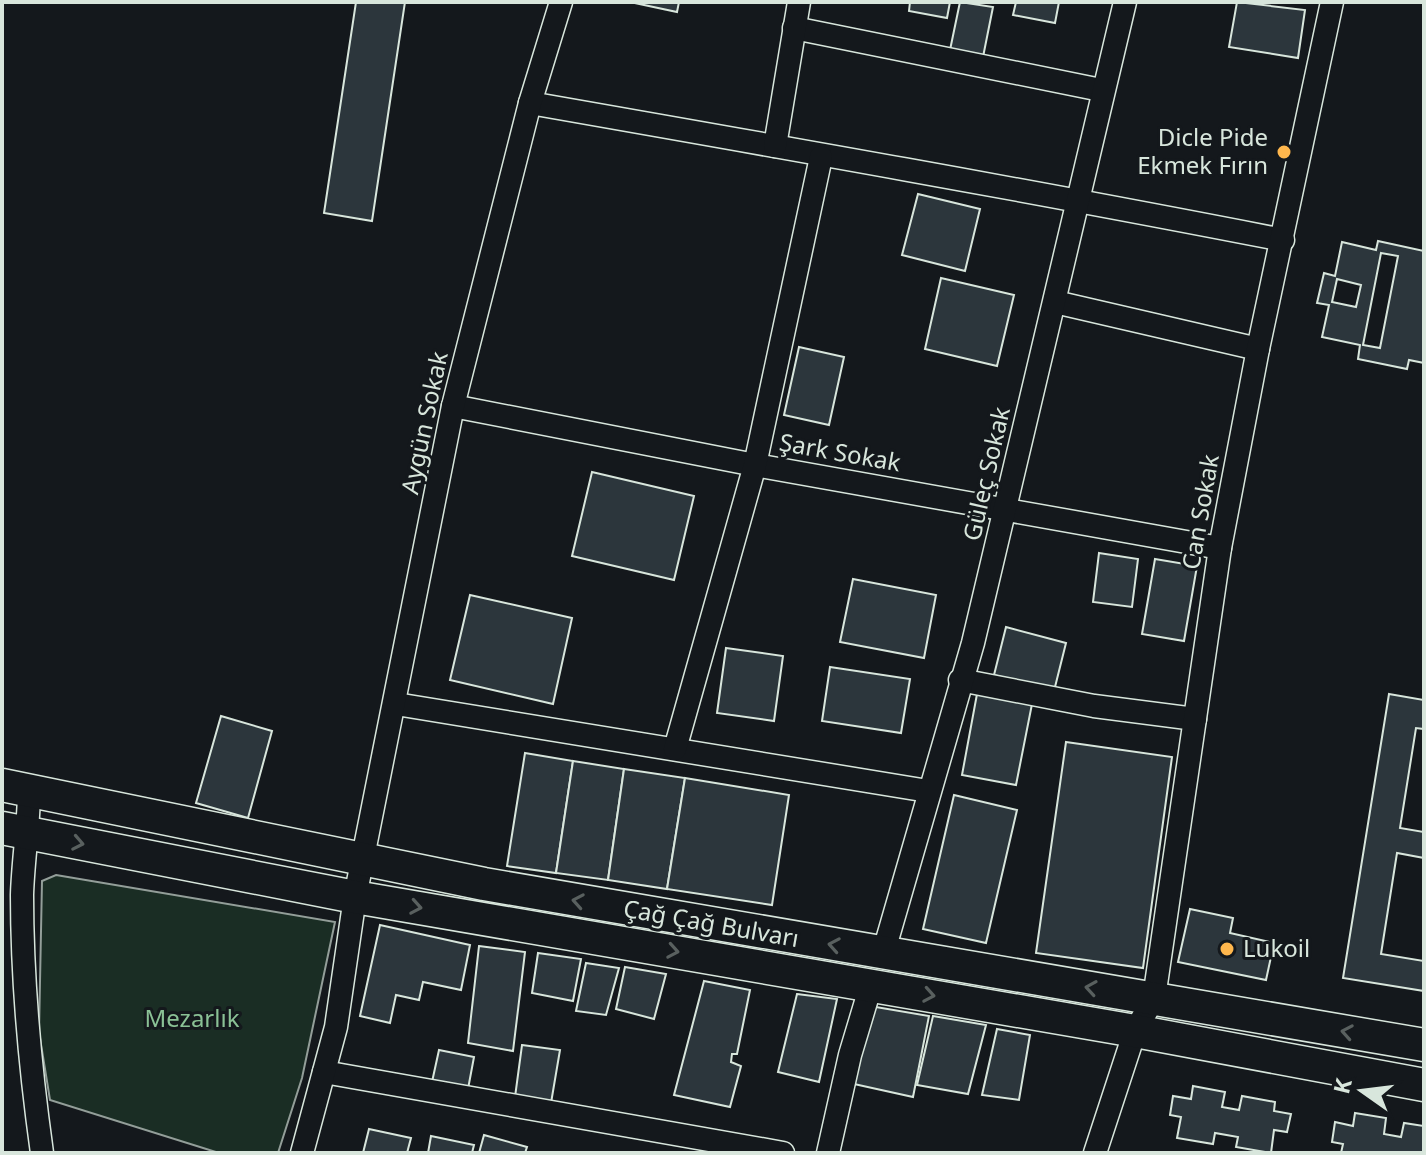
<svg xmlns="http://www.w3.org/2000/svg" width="1426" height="1155" viewBox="0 0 1426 1155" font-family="'Noto Sans',sans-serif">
<rect width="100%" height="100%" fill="#14181c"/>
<polygon fill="#1a2d24" stroke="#939e99" stroke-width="2" points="56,875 335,922 302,1078 278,1153 219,1153 50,1100 39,1032 42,881"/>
<g fill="#2c363c" stroke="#d8e6dc" stroke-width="2" fill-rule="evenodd">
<polygon points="356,2 405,2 372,221 324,213"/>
<polygon points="630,2 679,2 677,12"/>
<polygon points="910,2 950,2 947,18 909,11"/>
<polygon points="960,2 993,7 983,57 950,50"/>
<polygon points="1016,2 1059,2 1055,23 1013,15"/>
<polygon points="1237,2 1305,10 1298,58 1229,47"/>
<polygon points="918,194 980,209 965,271 902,255"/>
<path d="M1378,241L1424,251V363L1409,360L1407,369L1358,359L1360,345L1322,337L1329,305L1317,303L1324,273L1335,276L1342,242L1376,250ZM1381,253L1398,256L1380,348L1363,345ZM1337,279L1361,285L1356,307L1332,302Z"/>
<polygon points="941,278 1014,295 997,366 925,349"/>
<polygon points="799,347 844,357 829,425 784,415"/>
<polygon points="592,472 694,496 674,580 572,556"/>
<polygon points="1099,553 1138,559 1132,607 1093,602"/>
<polygon points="1155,559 1197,566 1184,641 1142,634"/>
<polygon points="853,579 936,595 924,658 840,642"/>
<polygon points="470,595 572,618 553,704 450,680"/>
<polygon points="1006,627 1066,643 1054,691 994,675"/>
<polygon points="726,648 783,656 774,721 717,713"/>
<polygon points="830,667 910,679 901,733 822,721"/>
<polygon points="977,694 1032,704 1016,785 962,775"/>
<polygon points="1389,694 1424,700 1424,729 1416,728 1400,828 1424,832 1424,858 1397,853 1381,954 1424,961 1424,991 1343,978"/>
<polygon points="221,716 272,731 248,818 196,803"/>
<polygon points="1066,742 1172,757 1143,968 1036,953"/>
<polygon points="525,753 573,761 556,873 507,866"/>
<polygon points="573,761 624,769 608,880 556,873"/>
<polygon points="624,769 685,778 667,889 608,880"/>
<polygon points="685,778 789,795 772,905 667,889"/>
<polygon points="954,795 1017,810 986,943 923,929"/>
<polygon points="1190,909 1233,918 1230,933 1274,943 1266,980 1178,962"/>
<polygon points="380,925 470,945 461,990 423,982 419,1000 396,995 390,1023 360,1016"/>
<polygon points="479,946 525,952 513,1051 468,1043"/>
<polygon points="538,953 581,959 573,1001 532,993"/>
<polygon points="586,963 619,968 606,1015 576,1011"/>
<polygon points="625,967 666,974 654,1019 616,1009"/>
<polygon points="704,981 750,990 737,1054 732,1054 731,1062 741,1066 730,1107 674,1095"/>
<polygon points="797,994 837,999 819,1082 778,1072"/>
<polygon points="870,1006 929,1016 913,1097 854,1084"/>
<polygon points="933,1016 986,1025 968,1094 917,1085"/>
<polygon points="997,1029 1030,1035 1019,1100 982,1095"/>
<polygon points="522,1045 560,1050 551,1103 515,1097"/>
<polygon points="439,1050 474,1057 468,1089 432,1082"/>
<polygon points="1193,1086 1225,1092 1222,1107 1239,1110 1242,1096 1275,1102 1274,1111 1291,1114 1287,1132 1274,1130 1271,1153 1236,1147 1238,1137 1215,1133 1213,1144 1177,1138 1181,1117 1170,1115 1173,1096 1191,1099"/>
<polygon points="1355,1113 1386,1118 1384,1134 1401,1137 1404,1123 1424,1126 1424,1153 1341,1153 1343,1144 1332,1142 1335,1122 1353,1126"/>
<polygon points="369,1129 411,1138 407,1153 363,1153"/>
<polygon points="484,1135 527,1147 525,1153 479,1153"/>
<polygon points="431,1136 474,1145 472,1153 428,1153"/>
</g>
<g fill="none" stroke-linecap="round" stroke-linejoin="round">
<g stroke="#d8e6dc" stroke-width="25">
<g id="minor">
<polyline points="794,28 1101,90"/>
<path d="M530,103C781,147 1032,191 1283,240"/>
<polyline points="775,146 799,2"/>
<polyline points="1055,302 1258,349"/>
<polyline points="453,406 755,465 1220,548"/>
<polyline points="960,680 1094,706 1195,719"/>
<polyline points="396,704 928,791"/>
<polyline points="675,749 755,465 821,157"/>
<path d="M29,790C29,825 23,860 22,895C22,982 30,1067 42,1153"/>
<polyline points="883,954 973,643 1125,2"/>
<polyline points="324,1072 783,1153"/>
<polyline points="302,1153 336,1027 355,897 453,406 530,103 561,2"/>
<polyline points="828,1153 850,1055 871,985"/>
<polyline points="1095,1153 1135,1031 1154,998 1220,548 1258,349 1332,2"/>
</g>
</g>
<g stroke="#d8e6dc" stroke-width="35">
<g id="secondary">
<polyline points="2,785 484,884 1424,1045"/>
<polyline points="2,828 355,897 1135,1031 1424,1085"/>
</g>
</g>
<use href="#minor" stroke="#14181c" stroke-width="22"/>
<use href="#secondary" stroke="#14181c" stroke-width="32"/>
</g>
<defs><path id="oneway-chevron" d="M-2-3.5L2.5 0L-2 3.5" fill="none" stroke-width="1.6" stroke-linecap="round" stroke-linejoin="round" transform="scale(2)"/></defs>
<g stroke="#59605f">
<use href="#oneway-chevron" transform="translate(78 843) rotate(11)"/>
<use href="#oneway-chevron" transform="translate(578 901) rotate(-170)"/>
<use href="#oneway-chevron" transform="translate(416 907) rotate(10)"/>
<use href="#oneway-chevron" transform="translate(834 945) rotate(-170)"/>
<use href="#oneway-chevron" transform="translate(673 951) rotate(10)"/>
<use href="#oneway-chevron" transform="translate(1091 988) rotate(-171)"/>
<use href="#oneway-chevron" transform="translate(929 995) rotate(10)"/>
<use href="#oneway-chevron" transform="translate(1347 1032) rotate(-170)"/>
</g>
<g fill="#ffb74d" stroke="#14181c" stroke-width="3">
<circle cx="1284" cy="152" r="8"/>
<circle cx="1227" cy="949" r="8"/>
</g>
<g text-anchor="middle" stroke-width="6" stroke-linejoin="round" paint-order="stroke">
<g font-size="24" fill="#d8e6dc" stroke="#14181c" text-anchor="end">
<text x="1268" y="146">Dicle Pide<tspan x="1268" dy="28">Ekmek Fırın</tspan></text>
<text x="1243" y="957" text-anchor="start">Lukoil</text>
</g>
<g font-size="24" fill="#d8e6dc" stroke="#14181c">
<text transform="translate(425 423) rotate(-78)" y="8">Aygün Sokak</text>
<text transform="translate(840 453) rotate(10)" y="8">Şark Sokak</text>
<text transform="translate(987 474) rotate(-77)" y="8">Güleç Sokak</text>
<text transform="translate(1201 512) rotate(-80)" y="8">Can Sokak</text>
<text transform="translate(711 924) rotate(10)" y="8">Çağ Çağ Bulvarı</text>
</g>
<g font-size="24" fill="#8ac095" stroke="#14181c">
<text x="192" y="1027">Mezarlık</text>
</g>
</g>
<rect width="1426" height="1155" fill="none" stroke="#d8e6dc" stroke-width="8"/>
<g transform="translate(1362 1091) rotate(284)" stroke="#14181c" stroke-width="6" paint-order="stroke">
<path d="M0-6L14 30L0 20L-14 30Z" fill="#d8e6dc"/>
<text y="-12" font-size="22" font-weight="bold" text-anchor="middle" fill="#d8e6dc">K</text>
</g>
</svg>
